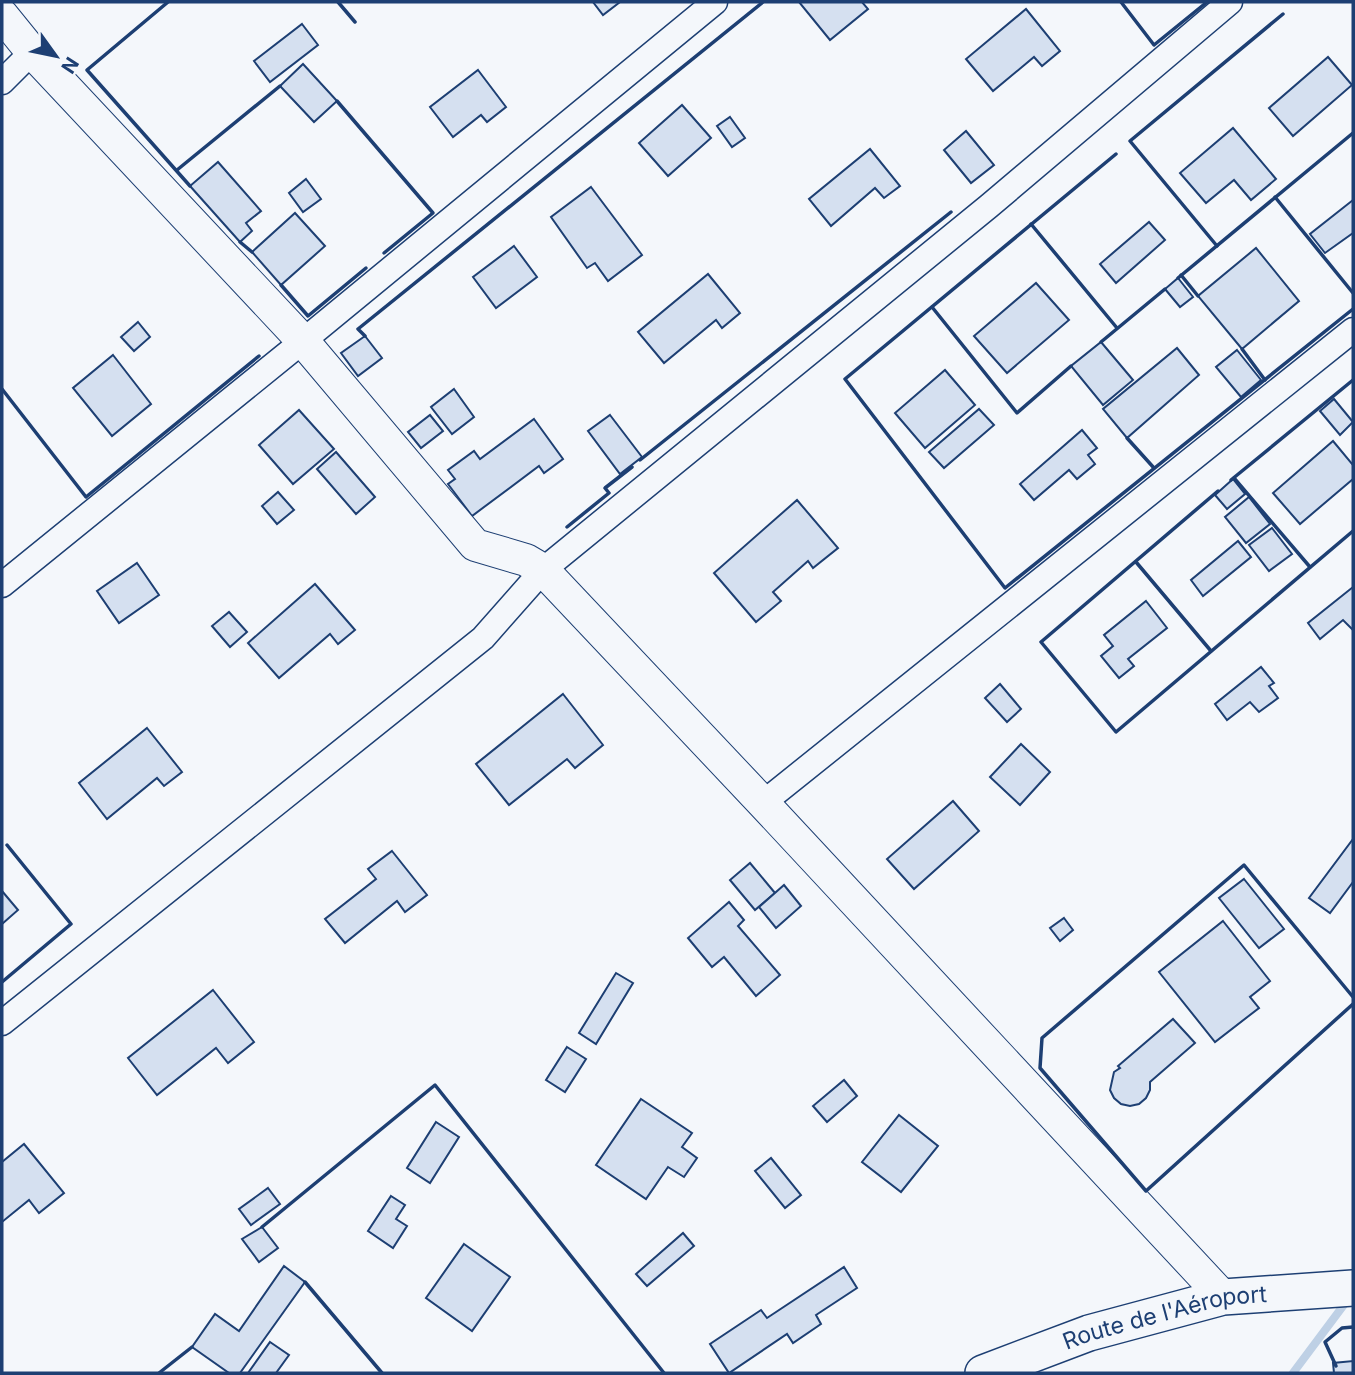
<svg xmlns="http://www.w3.org/2000/svg" width="1355" height="1375" viewBox="0 0 1355 1375" font-family="Inter,sans-serif">
<rect width="100%" height="100%" fill="#f4f7fb"/>
<g fill="none" stroke-linecap="round" stroke-linejoin="round">
<polyline stroke="#bed0e5" stroke-width="8" points="1293,1373 1349,1298"/>
</g>
<g fill="#d5e0f0" stroke="#1d3f73" stroke-width="2">
<polygon points="593,2 620,2 603,15"/>
<polygon points="799,2 862,2 868,9 830,40"/>
<polygon points="1026,9 1060,51 1042,66 1034,57 993,91 966,59"/>
<polygon points="302,24 318,45 270,82 254,61"/>
<polygon points="1328,57 1352,85 1293,136 1269,108"/>
<polygon points="303,64 337,101 314,122 280,86"/>
<polygon points="478,70 506,107 487,122 481,115 453,137 430,107"/>
<polygon points="682,105 711,138 668,176 639,143"/>
<polygon points="730,117 745,138 732,147 717,126"/>
<polygon points="1233,128 1276,179 1251,200 1234,180 1206,203 1180,173"/>
<polygon points="966,131 994,165 971,183 944,150"/>
<polygon points="870,149 900,186 884,198 875,188 831,226 809,199"/>
<polygon points="218,162 261,211 246,223 252,231 240,242 190,186"/>
<polygon points="306,179 321,199 303,212 289,193"/>
<polygon points="591,187 642,255 608,281 595,263 587,268 551,217"/>
<polygon points="1353,200 1353,233 1325,253 1310,234"/>
<polygon points="295,213 325,246 281,285 252,252"/>
<polygon points="1149,222 1165,240 1116,283 1100,264"/>
<polygon points="514,246 537,277 496,308 473,277"/>
<polygon points="1256,248 1299,301 1242,349 1198,296"/>
<polygon points="708,274 740,313 722,328 716,320 664,363 638,332"/>
<polygon points="1178,278 1193,297 1180,307 1165,289"/>
<polygon points="1036,283 1069,320 1007,373 974,336"/>
<polygon points="138,322 150,337 134,351 121,337"/>
<polygon points="365,336 382,358 358,376 341,353"/>
<polygon points="1101,342 1133,380 1103,405 1071,366"/>
<polygon points="1177,348 1199,375 1127,438 1103,409"/>
<polygon points="1237,350 1261,380 1241,397 1216,367"/>
<polygon points="113,355 151,404 112,436 73,388"/>
<polygon points="945,370 975,405 925,448 895,413"/>
<polygon points="454,389 474,417 452,434 431,407"/>
<polygon points="1334,399 1353,422 1340,435 1320,411"/>
<polygon points="979,409 994,425 944,468 929,452"/>
<polygon points="299,410 334,449 293,484 259,445"/>
<polygon points="430,415 443,431 421,448 408,432"/>
<polygon points="610,415 642,457 620,474 588,431"/>
<polygon points="534,419 563,459 544,473 539,466 472,516 448,484 455,479 448,470 474,451 480,459"/>
<polygon points="1082,430 1097,448 1088,455 1095,464 1077,479 1069,470 1034,500 1020,484"/>
<polygon points="1333,441 1353,465 1353,479 1300,524 1273,493"/>
<polygon points="336,452 375,497 356,514 317,469"/>
<polygon points="1233,479 1245,494 1227,509 1215,495"/>
<polygon points="278,492 294,510 277,524 262,506"/>
<polygon points="1249,497 1270,524 1246,543 1225,517"/>
<polygon points="797,500 838,548 813,568 808,561 773,592 781,601 756,622 714,573"/>
<polygon points="1272,528 1292,554 1269,571 1249,545"/>
<polygon points="1238,541 1251,557 1203,596 1191,580"/>
<polygon points="137,563 159,595 119,623 97,591"/>
<polygon points="315,584 355,630 338,644 330,634 279,678 248,643"/>
<polygon points="1353,587 1353,630 1343,620 1320,639 1308,623"/>
<polygon points="1146,601 1167,628 1128,659 1134,666 1119,678 1101,656 1113,646 1104,635"/>
<polygon points="229,612 247,632 230,647 212,626"/>
<polygon points="1261,667 1274,683 1269,686 1278,698 1259,712 1250,702 1227,720 1215,704"/>
<polygon points="1000,684 1021,709 1007,722 985,698"/>
<polygon points="563,694 603,745 575,768 567,759 509,805 476,764"/>
<polygon points="147,728 182,772 164,786 157,778 107,819 79,783"/>
<polygon points="1021,744 1050,772 1020,805 990,777"/>
<polygon points="953,801 979,831 914,889 887,859"/>
<polygon points="1353,839 1353,882 1330,913 1309,898"/>
<polygon points="392,851 427,895 405,912 397,901 345,943 325,919 376,879 368,869"/>
<polygon points="750,863 775,893 755,910 730,880"/>
<polygon points="1244,879 1284,929 1259,948 1219,898"/>
<polygon points="784,885 801,906 776,928 759,907"/>
<polygon points="2,891 18,910 2,924"/>
<polygon points="729,902 744,920 738,926 780,975 756,996 724,957 712,967 688,938"/>
<polygon points="1064,918 1073,930 1060,941 1050,928"/>
<polygon points="1223,921 1270,981 1250,997 1259,1008 1215,1042 1159,972"/>
<polygon points="616,973 633,983 596,1044 579,1033"/>
<polygon points="213,990 254,1042 228,1063 216,1048 157,1095 128,1058"/>
<polygon points="1173,1019 1195,1043 1150,1082 1150,1090 1146,1098 1139,1104 1130,1106 1121,1104 1114,1098 1110,1090 1114,1072 1120,1068 1118,1066"/>
<polygon points="567,1047 586,1059 565,1092 546,1080"/>
<polygon points="844,1080 857,1096 827,1122 813,1106"/>
<polygon points="641,1099 692,1133 682,1147 697,1158 684,1177 668,1167 646,1199 596,1165"/>
<polygon points="899,1115 938,1146 901,1192 862,1162"/>
<polygon points="436,1122 459,1137 430,1183 407,1168"/>
<polygon points="24,1144 64,1193 39,1213 29,1200 2,1222 2,1162"/>
<polygon points="771,1158 801,1195 785,1208 755,1171"/>
<polygon points="268,1188 280,1204 251,1225 239,1209"/>
<polygon points="391,1196 405,1205 396,1219 407,1226 393,1248 368,1231"/>
<polygon points="262,1227 278,1248 259,1262 242,1239"/>
<polygon points="683,1233 694,1246 647,1286 636,1274"/>
<polygon points="464,1244 510,1277 472,1331 426,1298"/>
<polygon points="284,1266 305,1282 240,1373 229,1373 192,1347 215,1314 239,1331"/>
<polygon points="844,1267 857,1288 816,1315 821,1324 793,1343 787,1334 729,1373 710,1344 761,1310 767,1318"/>
<polygon points="270,1342 289,1355 276,1373 248,1373"/>
<polygon points="1353,1361 1353,1373 1334,1373 1333,1363"/>
</g>
<g fill="none" stroke-linecap="round" stroke-linejoin="round">
<g stroke="#1d3f73" stroke-width="27">
<g id="minor">
<polyline points="2,82 32,52"/>
<polyline points="2,585 303,341 715,2"/>
<polyline points="763,803 1353,330"/>
<polyline points="2,1023 483,638 543,570 989,206 1230,2"/>
</g>
</g>
<g stroke="#1d3f73" stroke-width="34">
<polyline id="tertiary" points="2,15 32,52 303,341 475,545 526,560 543,570 763,803 1223,1297"/>
</g>
<g stroke="#1d3f73" stroke-width="38">
<g id="secondary">
<path id="s1" d="M983,1373L1089,1333L1223,1297L1353,1288"/>
</g>
</g>
<use href="#minor" stroke="#f4f7fb" stroke-width="24"/>
<use href="#tertiary" stroke="#f4f7fb" stroke-width="32"/>
<use href="#secondary" stroke="#f4f7fb" stroke-width="35"/>
<g stroke="#1d3f73" stroke-width="3.5">
<polyline points="168,2 87,70 190,186"/>
<polyline points="338,2 355,22"/>
<polyline points="1121,2 1154,45 1207,2"/>
<polyline points="337,101 433,213 384,253"/>
<polyline points="1116,154 845,379 1005,588 1353,309"/>
<polyline points="177,170 280,86"/>
<polyline points="1275,197 1353,293"/>
<polyline points="1031,224 1117,328"/>
<polyline points="240,242 252,252"/>
<polyline points="1217,246 1130,141 1283,14"/>
<polyline points="1181,275 1198,296"/>
<polyline points="1178,278 1353,133"/>
<polyline points="281,285 308,316 366,268"/>
<polyline points="932,307 1017,413 1071,366"/>
<polyline points="365,336 358,329 763,2"/>
<polyline points="1101,342 1165,289"/>
<polyline points="1242,349 1265,380"/>
<polyline points="2,389 86,497 259,356"/>
<polyline points="1127,438 1154,468"/>
<polyline points="640,460 951,212"/>
<polyline points="1234,478 1310,567"/>
<polyline points="1231,480 1353,380"/>
<polyline points="1218,491 1041,642 1116,732 1353,531"/>
<polyline points="567,527 609,493 605,488 632,467"/>
<polyline points="1136,562 1211,651"/>
<polyline points="2,982 71,924 7,845"/>
<polyline points="1353,997 1244,865 1042,1038 1040,1068 1146,1191 1353,1004"/>
<polyline points="262,1227 435,1085 664,1373"/>
<polyline points="305,1282 382,1373"/>
<polyline points="1336,1366 1325,1342 1342,1328 1353,1327"/>
<polyline points="159,1373 192,1347"/>
</g>
</g>
<g text-anchor="middle" stroke-width="5" stroke-linejoin="round" paint-order="stroke">
<g font-size="23" fill="#1d3f73" stroke="#f4f7fb">
<text dy="8" stroke="none"><textPath href="#s1" startOffset="191">Route de l'Aéroport</textPath></text>
</g>
</g>
<rect width="1355" height="1375" fill="none" stroke="#1d3f73" stroke-width="7"/>
<g transform="translate(56 56) rotate(123)" stroke="#f4f7fb" stroke-width="5" paint-order="stroke">
<path d="M0-5L12 26L0 18L-12 26Z" fill="#1d3f73"/>
<text y="-10" font-size="19" font-weight="bold" text-anchor="middle" fill="#1d3f73">N</text>
</g>
</svg>
